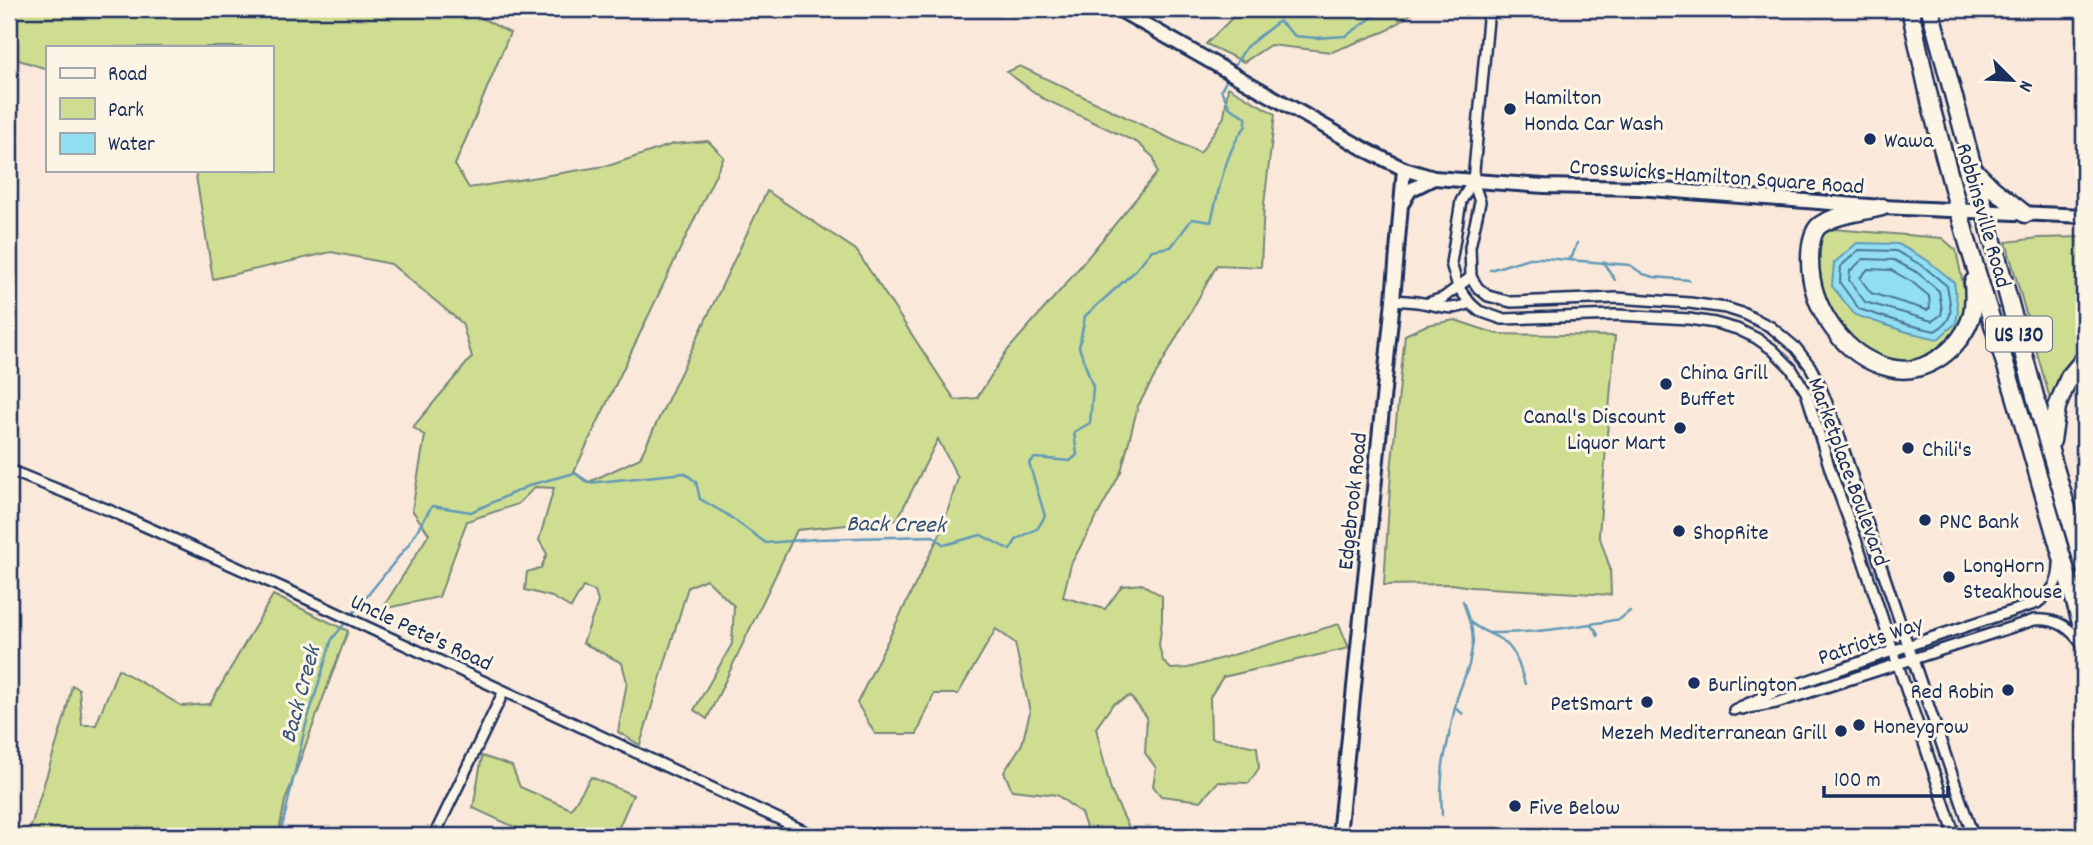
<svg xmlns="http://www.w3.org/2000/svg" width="2093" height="845" viewBox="0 0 2093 845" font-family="Dekko,sans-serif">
<rect width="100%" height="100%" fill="#fae9da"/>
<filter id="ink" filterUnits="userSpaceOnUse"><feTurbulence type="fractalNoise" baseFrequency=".0143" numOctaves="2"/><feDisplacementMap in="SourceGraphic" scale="14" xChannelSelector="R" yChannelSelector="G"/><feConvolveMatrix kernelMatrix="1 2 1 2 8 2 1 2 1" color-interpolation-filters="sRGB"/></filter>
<g filter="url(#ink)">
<g fill="#cfdd91" stroke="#758678" stroke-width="2">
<polygon points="9,9 465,9 510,33 455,165 469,188 611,165 673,144 708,141 724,157 574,472 589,482 640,458 767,191 856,250 955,400 977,398 1006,352 1065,285 1157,173 1154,158 1138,143 1042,98 1007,72 1020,66 1200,153 1224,117 1228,87 1275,114 1264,204 1261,267 1217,265 1138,406 1121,472 1071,564 1063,597 1105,609 1122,586 1142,584 1162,596 1162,620 1159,646 1163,661 1171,669 1188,668 1339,624 1349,648 1223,677 1210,697 1211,738 1257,747 1259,768 1249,783 1218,782 1201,801 1161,796 1153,786 1156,768 1145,753 1147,717 1130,696 1113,704 1096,728 1111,791 1133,836 1089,836 1081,813 1057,795 1012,790 1004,772 1022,744 1030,712 1015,643 996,629 958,694 934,694 917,734 875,734 857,703 941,532 958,478 938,439 897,520 797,530 707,719 694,710 732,644 734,606 706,579 688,587 640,745 618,732 627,682 622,663 583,643 598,602 595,591 583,587 571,608 552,597 525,590 527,572 541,568 547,554 539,540 554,488 535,487 518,504 467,521 439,597 382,609 429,534 412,510 425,436 413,427 472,357 462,323 391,264 331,252 213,279 195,170 271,170 271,47 47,47 47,69 9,57"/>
<polygon points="1261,9 1418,9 1386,31 1332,52 1270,45 1244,62 1206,44 1237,13"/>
<polygon points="1833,229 1942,238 1956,250 1968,308 1959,332 1936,354 1913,363 1886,362 1858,347 1834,321 1817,284 1815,251 1821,235"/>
<polygon points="2084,237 2084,355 2052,406 2006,242 2039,238"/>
<polygon points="1455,320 1497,334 1615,336 1599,535 1610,568 1611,595 1471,587 1452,584 1384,585 1391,471 1405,335 1427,325"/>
<polygon points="273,595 348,631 285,801 278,836 28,836 65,716 72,685 79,689 82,725 96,725 118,669 182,706 210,704"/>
<polygon points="482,756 512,766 520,787 571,809 591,777 633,795 615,836 534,836 473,808"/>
</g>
<polygon fill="#92dff2" stroke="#6299b7" stroke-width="2" points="1857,243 1898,244 1927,260 1954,282 1958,311 1956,323 1938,339 1907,332 1855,315 1832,286 1834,263"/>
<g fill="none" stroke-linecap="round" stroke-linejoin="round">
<g stroke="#4b7599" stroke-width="2">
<path d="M1859,250L1896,251L1923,266L1947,286C1951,308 1956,319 1935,331L1909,325L1859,309L1840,283L1841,266Z"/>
<polygon points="1863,259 1894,260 1918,273 1939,291 1942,310 1941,315 1932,321 1865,302 1849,280 1850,271"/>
<polygon points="1868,269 1891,270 1912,282 1929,296 1930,308 1927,310 1871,293 1860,278"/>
</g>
<g stroke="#6299b7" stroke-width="2.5">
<polyline points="1232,70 1246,47 1279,21 1295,36 1316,38 1346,36 1384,9"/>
<polyline points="1569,258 1572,257 1577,243"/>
<polyline points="1603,262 1615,280"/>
<polyline points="1490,270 1529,258 1544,258 1630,265 1643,274 1654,277 1689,280"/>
<path d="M351,616L409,544L432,506L471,512L533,484L575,473L588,483L685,473L696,482L700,499L726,514L766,543L816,539L933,536L944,545L981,535L1010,550L1017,539L1038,528L1045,516L1029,463L1035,458L1070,461L1077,455L1074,432L1090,423L1093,387L1079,347L1085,316L1133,273L1152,250L1171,247L1192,219L1211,222C1218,194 1226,148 1246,126V117L1230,108L1221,90L1229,76"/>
<path d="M1470,622C1479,630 1490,633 1500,639C1516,648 1520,668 1525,684"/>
<polyline points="1590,625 1596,630 1598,636"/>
<path d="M1489,633C1531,634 1572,627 1614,620L1620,619L1630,611"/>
<polyline points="1455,708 1463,714"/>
<polyline points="1442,815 1441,791 1443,764 1457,698 1469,665 1473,642 1472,630 1463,601"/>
<polyline points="280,836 305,728 332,639 347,621"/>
</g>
<g stroke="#1b2f5e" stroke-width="14">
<g id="street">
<polyline points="1489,9 1473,181 1461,201 1451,263 1458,287 1470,303 1479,311 1502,319 1617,315 1689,319 1715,323 1737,329 1756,338 1772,349 1791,368 1806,392 1831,472 1859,548 1955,836"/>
<polyline points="1473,181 1480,202 1470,247 1471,277 1478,288 1488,296 1511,302 1617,298 1690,303 1726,308 1745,314 1771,327 1796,348 1810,366 1819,383 1837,429 1879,560 1973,836"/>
<path d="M1393,300C1403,301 1413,301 1423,303C1441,306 1452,312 1470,303"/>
<polyline points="1428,303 1443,298 1471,277"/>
<polyline points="9,470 111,511 292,592 815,836"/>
<path d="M1743,709L1776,703L2034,620C2058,618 2071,628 2084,647"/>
<path d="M1734,710C1769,693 1807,681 1844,668C1908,645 1973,624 2037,603C2052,592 2059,583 2059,564"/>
<polyline points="434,836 504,691"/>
</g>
</g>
<g stroke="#1b2f5e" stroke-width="18">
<g id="secondary">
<polyline points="1118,9 1368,151 1404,169 1434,178 1544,186 1638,188 1882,207 2084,216"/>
<polyline points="1403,202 1410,190 1434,178"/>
<polyline points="1339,836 1393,300 1404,169"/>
</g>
</g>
<g stroke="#1b2f5e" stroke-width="21">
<g id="highway">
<polyline points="1910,9 1932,110 1966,237 2016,399 2084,633"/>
<polyline points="1930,9 2048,444 2084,566"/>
<polyline points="1974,170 1992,188 2025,214"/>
<path d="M1882,207C1863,212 1837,214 1820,225C1811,232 1810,250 1810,260C1810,307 1843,357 1890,368C1926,377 1963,347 1972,314C1974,304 1974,293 1973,282"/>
<polyline points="2052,441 2057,407 2069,377 2084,359"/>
</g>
</g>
<use href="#street" stroke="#fcf5e5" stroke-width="9"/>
<use href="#secondary" stroke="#fcf5e5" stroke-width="12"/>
<use href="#highway" stroke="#fcf5e5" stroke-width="16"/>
</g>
</g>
<g fill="#1b2f5e" stroke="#fcf5e5" stroke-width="2.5">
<circle cx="1510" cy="109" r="7"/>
<circle cx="1870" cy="139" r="7"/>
<circle cx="1666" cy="384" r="7"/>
<circle cx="1680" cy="428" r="7"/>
<circle cx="1908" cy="448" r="7"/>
<circle cx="1925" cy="520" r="7"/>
<circle cx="1679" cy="531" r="7"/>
<circle cx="1949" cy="577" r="7"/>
<circle cx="1694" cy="683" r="7"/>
<circle cx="2008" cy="690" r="7"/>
<circle cx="1647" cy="702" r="7"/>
<circle cx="1859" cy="725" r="7"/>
<circle cx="1841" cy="731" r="7"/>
<circle cx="1515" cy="806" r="7"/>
</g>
<g text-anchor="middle" stroke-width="6" stroke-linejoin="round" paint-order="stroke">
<rect fill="#fcf5e5" stroke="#5e6a86" stroke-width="2" x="1986" y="316.5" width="66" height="35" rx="5"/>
<g font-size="21" font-weight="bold" fill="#1b2f5e">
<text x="2019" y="341">US 130</text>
</g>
<g font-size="23" fill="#1b2f5e" stroke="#fcf5e5" text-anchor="start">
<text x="1524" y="104">Hamilton<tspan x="1524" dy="26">Honda Car Wash</tspan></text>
<text x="1884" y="147">Wawa</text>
<text x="1680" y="379">China Grill<tspan x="1680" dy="26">Buffet</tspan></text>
<text x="1666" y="423" text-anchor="end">Canal's Discount<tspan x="1666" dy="26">Liquor Mart</tspan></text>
<text x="1922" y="456">Chili's</text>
<text x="1939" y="528">PNC Bank</text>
<text x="1693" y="539">ShopRite</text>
<text x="1963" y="572">LongHorn<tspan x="1963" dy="26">Steakhouse</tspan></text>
<text x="1708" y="691">Burlington</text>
<text x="1994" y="698" text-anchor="end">Red Robin</text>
<text x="1633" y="710" text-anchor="end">PetSmart</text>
<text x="1873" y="733">Honeygrow</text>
<text x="1827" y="739" text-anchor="end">Mezeh Mediterranean Grill</text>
<text x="1529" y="814">Five Below</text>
</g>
<g font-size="23" fill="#1b2f5e" stroke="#fcf5e5">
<text transform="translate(1717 175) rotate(4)" y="8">Crosswicks-Hamilton Square Road</text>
<text transform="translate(1985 215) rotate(74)" y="8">Robbinsville Road</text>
<text transform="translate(1850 471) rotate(70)" y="8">Marketplace Boulevard</text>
<text transform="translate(1351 501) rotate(-84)" y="8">Edgebrook Road</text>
<text transform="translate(422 631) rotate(25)" y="8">Uncle Pete's Road</text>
<text transform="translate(1870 639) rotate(-19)" y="8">Patriots Way</text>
</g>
<g font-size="24" font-style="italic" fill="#33527c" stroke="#fcf5e5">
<text transform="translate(896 523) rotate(1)" y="8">Back Creek</text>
<text transform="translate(299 694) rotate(-75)" y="8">Back Creek</text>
</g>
</g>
<rect width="2093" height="845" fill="none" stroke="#fcf5e5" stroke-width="35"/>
<rect x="18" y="18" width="2058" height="810" fill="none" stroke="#1b2f5e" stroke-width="2.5" filter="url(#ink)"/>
<rect x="46" y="46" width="228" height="126" fill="#fcf5e5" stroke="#a2a6af" stroke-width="2"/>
<rect x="60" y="68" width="35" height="10" fill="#fcf5e5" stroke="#a2a6af" stroke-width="2"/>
<text x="108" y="80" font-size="21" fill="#1b2f5e">Road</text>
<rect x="60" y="98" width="35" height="21" fill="#cfdd91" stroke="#a2a6af" stroke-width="2"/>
<text x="108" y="116" font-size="21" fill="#1b2f5e">Park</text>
<rect x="60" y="133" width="35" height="21" fill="#92dff2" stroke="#a2a6af" stroke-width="2"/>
<text x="108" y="150" font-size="21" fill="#1b2f5e">Water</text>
<g transform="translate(2012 80) rotate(114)" stroke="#fcf5e5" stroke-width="5" paint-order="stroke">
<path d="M0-5L12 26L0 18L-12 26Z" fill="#1b2f5e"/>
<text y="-10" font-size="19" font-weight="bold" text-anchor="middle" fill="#1b2f5e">N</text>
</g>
<path d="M1824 786v10h124v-10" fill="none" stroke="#1b2f5e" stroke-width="3.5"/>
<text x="1834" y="786" font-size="21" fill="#1b2f5e" stroke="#fcf5e5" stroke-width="5" paint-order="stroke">100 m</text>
</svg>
